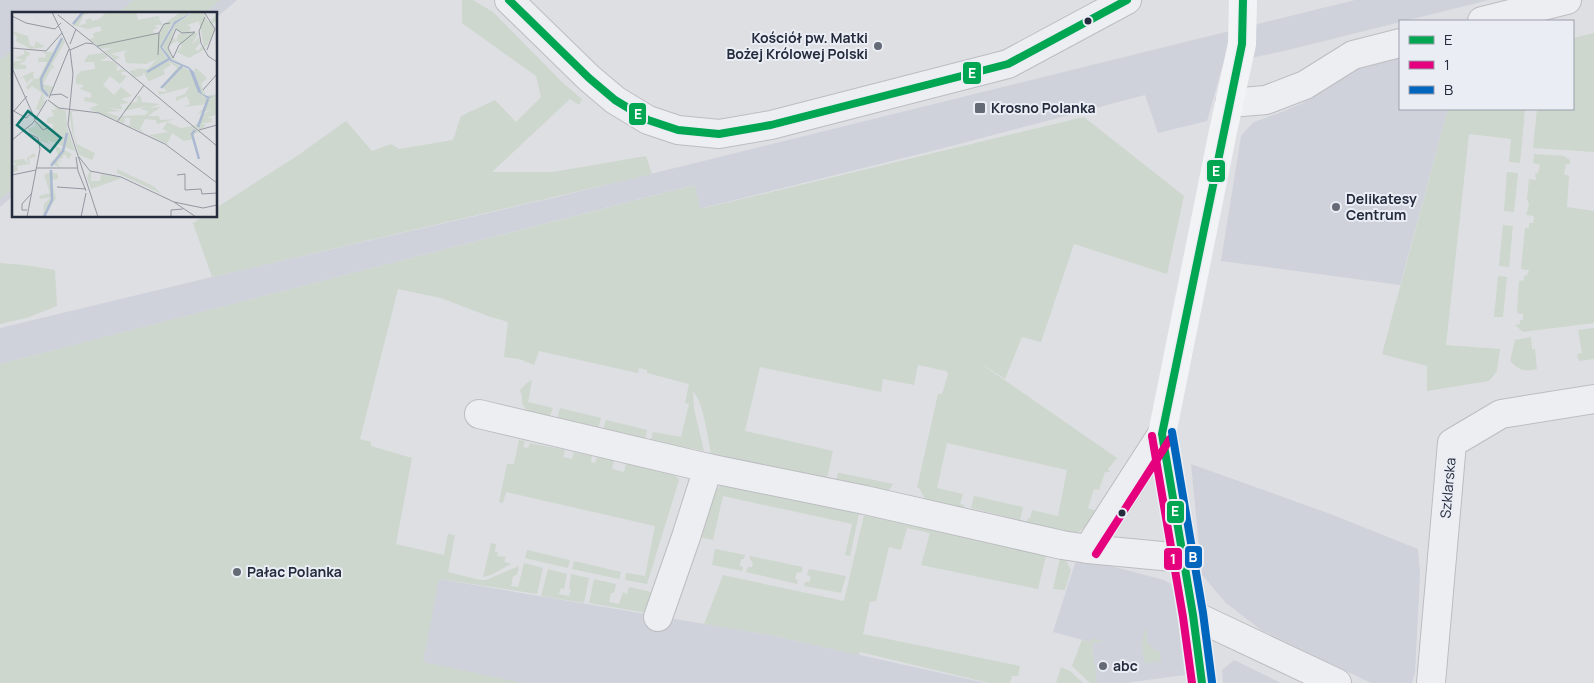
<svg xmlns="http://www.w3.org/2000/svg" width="1594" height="683" viewBox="0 0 1594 683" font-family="Manrope,sans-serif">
<rect width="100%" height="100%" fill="#dedfe3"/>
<g fill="#cfd2db">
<polygon points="0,0 237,0 216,18 216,14 14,14 14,195 0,207"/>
<polygon points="1355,0 1489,0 1284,51 1223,64 1207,121 1158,133 1145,95 940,149 699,209 694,185 0,364 0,328 212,277 557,197"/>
<polygon points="1400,54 1400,109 1448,109 1400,285 1221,261 1241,136 1246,130 1254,122 1279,113 1303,103 1349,68"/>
<polygon points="1191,464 1333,515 1418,549 1420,573 1415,673 1412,683 1371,683 1261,630 1226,603 1202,575"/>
<polygon points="1077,557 1164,580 1171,584 1174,593 1185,675 1125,683 1097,683 1092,645 1092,643 1103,642 1090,642 1053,632"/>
<polygon points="439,579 770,635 986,683 0,683"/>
<polygon points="1234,660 1281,683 1223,683 1222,670"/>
</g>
<g fill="#cdd7cd">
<polygon points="134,0 220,0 204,14 117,14"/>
<polygon points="462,0 473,0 493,12 564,84 582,99 579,105 570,99 492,172 553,172 646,156 652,174 212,277 193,223 204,216 216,216 216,208 297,156 346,121 372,151 391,144 399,149 453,140 461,116 495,100 516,122 541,97 536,76 462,23"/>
<polygon points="1594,33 1594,152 1533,148 1537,109 1573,109 1573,38"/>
<polygon points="14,49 14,188 0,199 0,60"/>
<polygon points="1448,109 1525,109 1520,163 1509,162 1511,139 1469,134 1446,345 1500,349 1497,371 1489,381 1427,391 1427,366 1382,354"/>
<path d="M1084,117L1184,196L1167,274L1074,244L1041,342L1022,337L1005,379L974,359L1117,458L1108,469L1110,472H1105L1099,490L1094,489L1088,508L1096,511L1091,522L1076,534L1027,522L1028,518L1030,519L1032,510L1058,516L1067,470L947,443L937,488L963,494L960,504L964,505L963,508L925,499L919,488H917L938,394H942L948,374L946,371L918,365L914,385L883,379L881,392L760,367L745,431L833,451L827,478L711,453C708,440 703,399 693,392L694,409L704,451L651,440L653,432L681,437L689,404L685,403L689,384L647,373V370L639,368L638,373L539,351L534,365L519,359L504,357L508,322L488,316L441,298L398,289L360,439L371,442V446L412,458L396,544L444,555L448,534L455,535L448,572L480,580H486L519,566L517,575L513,576L511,586L518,587L524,563L543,568L537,594L439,579L423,662L523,683H0V364L695,185L700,209Z"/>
<polygon points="1534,154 1564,156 1570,160 1570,164 1566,164 1564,174 1569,176 1567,207 1594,211 1594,323 1523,332 1515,325 1520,324 1520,320 1523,320 1523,314 1517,313 1519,281 1524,280 1524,276 1527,275 1529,270 1521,269 1525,228 1529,228 1529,223 1533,223 1534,216 1526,215 1529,205 1527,199 1529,179 1536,180 1535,173 1538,173 1540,165 1533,163"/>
<polygon points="1507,172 1518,173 1514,212 1504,211"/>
<polygon points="1503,225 1513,226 1509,267 1499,266"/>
<polygon points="0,263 25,265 55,270 57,306 26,318 0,324"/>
<polygon points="1498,276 1507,277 1503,317 1494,317"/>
<polygon points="1594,328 1594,359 1579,361 1577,354 1582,353 1578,330"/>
<path d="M1531,337L1532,349H1535L1537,369C1524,372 1519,370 1510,361L1515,340Z"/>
<polygon points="532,380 528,402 553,408 549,418 529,414 522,403 522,396 520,390 528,382"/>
<polygon points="560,408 601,418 598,429 557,419"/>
<polygon points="606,420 647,430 645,440 603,430"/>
<polygon points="519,440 525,441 523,447 528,448 530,443 565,450 563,457 572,459 574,452 592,456 591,462 595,463 597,457 614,460 612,469 624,472 626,464 654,469 676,476 679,480 647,584 625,580 626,573 645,576 655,526 506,492 503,503 499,502 507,464 514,464"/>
<polygon points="838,473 840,473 893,484 888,492 836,480"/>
<polygon points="720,486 730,486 859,514 850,556 845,555 852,524 723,496 713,540 698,537 713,494"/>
<polygon points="974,496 1023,507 1020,520 971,508"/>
<polygon points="864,515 1046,555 1038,589 921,565 930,533 907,528 901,550 889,547 876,601 870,602 863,634 1020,666 1018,676 1012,676 1010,683 989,683 860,652 859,655 770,635 704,624 723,575 844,601"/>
<polygon points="491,543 496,544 495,552 498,552 497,556 506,557 504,562 511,564 491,575 483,577"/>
<polygon points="715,549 745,555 744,559 741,559 740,566 743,567 742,571 712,565"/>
<polygon points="527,550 570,560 568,568 525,558"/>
<polygon points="750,556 803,567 801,573 797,572 795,579 798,580 797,584 746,572 748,567 752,567 753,562 750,560"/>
<polygon points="1060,558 1066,561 1071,570 1065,590 1053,589"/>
<polygon points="574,561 621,572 619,579 572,569"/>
<polygon points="548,569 567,574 564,589 561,588 559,594 569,596 571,589 569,589 571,574 589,578 584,603 541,596"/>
<polygon points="809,569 846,576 841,593 804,586 805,582 809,582 811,577 807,575"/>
<polygon points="594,579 616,584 614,593 611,593 609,602 619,604 623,592 627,594 629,587 656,593 647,613 589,603"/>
<path d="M1145,627C1149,641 1143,644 1160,652L1161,661L1144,663L1142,645Z"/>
<polygon points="1092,638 1105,642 1093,643 1092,645 1097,683 1090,683 1072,666 1082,640 1090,642"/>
<polygon points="1061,667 1070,671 1083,683 1056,683"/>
</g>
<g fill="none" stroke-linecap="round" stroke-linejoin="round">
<g stroke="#bcbdc1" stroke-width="30">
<g id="street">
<polyline points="509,0 589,78 615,100 648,120 678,130 719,134 771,125 1008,64 1127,0"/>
<polyline points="1482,21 1567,0"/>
<polyline points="1230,103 1266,100 1305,85 1353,55 1400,43"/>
<polyline points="479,414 708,468"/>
<polyline points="1088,549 1162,434"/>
<polyline points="1193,615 1337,683"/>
<polyline points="658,617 686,537 708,468 865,500 1062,545 1088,549 1183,558"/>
<polyline points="1431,683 1452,443 1501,414 1594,399"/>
</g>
</g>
<use href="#street" stroke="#edeef1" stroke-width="28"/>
<polyline stroke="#f2f3f5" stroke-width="28" points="1202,683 1193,615 1162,434 1222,136 1242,44 1243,0"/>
<g stroke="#eaedf4" stroke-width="11">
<g id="bus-1">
<polyline points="509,0 589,78 615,100 648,120 678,130 719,134 771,125 1008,64 1127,0"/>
<polyline points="1202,683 1193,615 1162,434 1242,44 1243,0"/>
</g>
</g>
<g stroke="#eaedf4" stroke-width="11">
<g id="bus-2">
<polyline points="1152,436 1183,617 1192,683"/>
<polyline points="1096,554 1170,439"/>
</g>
</g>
<g stroke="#eaedf4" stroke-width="11">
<polyline id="bus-3" points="1172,432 1203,613 1212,682"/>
</g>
<use href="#bus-1" stroke="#00a651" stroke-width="8"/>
<use href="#bus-2" stroke="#e5007d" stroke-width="8"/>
<use href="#bus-3" stroke="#0065bd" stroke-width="8"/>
</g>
<g fill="#242b3d" stroke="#eaedf4" stroke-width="2">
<circle cx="1088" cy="21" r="4.5"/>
<circle cx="1122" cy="513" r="4.5"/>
</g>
<g fill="#656a77" stroke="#eaedf4" stroke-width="2">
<circle cx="878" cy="46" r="5"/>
<rect x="974" y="102" width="12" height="12" rx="2.5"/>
<circle cx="1336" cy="207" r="5"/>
<circle cx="237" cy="572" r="5"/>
<circle cx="1103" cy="666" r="5"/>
</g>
<g text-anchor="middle" stroke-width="4" stroke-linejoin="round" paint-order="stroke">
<g font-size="14" font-weight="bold" fill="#242b3d" stroke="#eaedf4" text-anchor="start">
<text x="868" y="43" text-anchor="end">Kościół pw. Matki<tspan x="868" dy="16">Bożej Królowej Polski</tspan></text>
<text x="991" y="113">Krosno Polanka</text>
<text x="1346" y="204">Delikatesy<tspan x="1346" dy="16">Centrum</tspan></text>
<text x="247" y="577">Pałac Polanka</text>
<text x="1113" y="671">abc</text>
</g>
<g font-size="14" fill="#242b3d" stroke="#eaedf4">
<text transform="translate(1448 488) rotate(-85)" y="5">Szklarska</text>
</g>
</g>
<g transform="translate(12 12)">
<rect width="205" height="205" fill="#dedfe3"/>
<path d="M71,0H82L72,3L66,14L75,11L73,8L79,6L80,9L87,7L95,0H124L126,8L146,4L148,6L139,10L147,7L151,13H142L146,16L141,18L142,21H147L152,12L169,0H178L159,13L149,37L157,49L179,59L191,85L205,83V103L195,105L201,107L198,109L204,110L190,111L194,114L188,118L182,114L190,106L188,104L200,97L186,102L195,92L172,95L178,92L175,84L164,89V85L173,82L177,75L147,83L146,79L155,80L150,74L165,56L160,52L157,50L159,53L151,58L153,62L140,68L136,69L132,60L130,64L123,65L117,59L128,57L112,55L136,57L145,47L134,52L114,51L112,42L115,38L99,42L108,45L103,48L92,39L100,36L89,37L77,27L82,26L81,21L90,19L88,14L76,17L60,13ZM181,0H192L193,6L198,10L205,1V9L200,12L203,18L196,33L192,35L187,9L175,13L179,15L177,21H186L180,33L187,25L188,31L183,37L186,39L190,34L193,37L177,46L165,40L170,34L165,29L157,33L161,25L164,29L167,21L170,22L163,16L156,35L157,40L159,45L173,54L157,46L150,33L163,12ZM0,19L16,24L18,33L22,35L24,29L33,35L19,37L4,29L5,25ZM50,26L53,30L40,52L43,57L40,56L31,72L41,75L36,85L30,82L34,88L30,85L33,90L27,99L24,97L30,81L20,74L16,78L14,75L21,68L20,66L15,71L11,65L5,67L20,60H24L21,61L22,67L27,66L35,50H26L27,45L33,46L34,42L30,40H43ZM12,38L18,41L17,45L15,43L13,49L7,52L14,53V57H1L0,50L12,48L3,46L12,42ZM91,41L96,45L88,49H101L106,54L104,59L110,57L114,60H109L110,63L115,64L108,72L98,64L91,73L102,83L109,75L120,84L109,87L117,91L108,92L111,97L95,96L110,99L94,100L107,105L105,108L77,97L87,92L72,89L73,85L79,86V81L68,77L72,73L64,72V64L69,59L83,57L82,50H72L76,43ZM184,56L195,66L189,72L194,84L205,82L196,85L189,82L182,58ZM128,83L130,90L148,92L137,96L149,95L136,104H147L148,108L163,107L145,112L144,108L133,107L128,117L133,121L114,113H118V106H113L112,112L106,109L108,104L134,103L136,99L128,97L135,94L111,99L118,91L125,90L126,86H123ZM39,91L54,99L55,115L63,139L35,128L38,132L29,129L28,132L27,128L30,127L17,119L16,116L23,115L24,111L28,119L25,110L30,113L28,108L34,115L30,118L31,119L35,116L40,119L41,112L35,111V106L42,104L39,97L45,98ZM57,99H65L60,100L62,122L65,132L83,141L80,148L67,143L60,118ZM155,110L169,116L181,114L188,120L182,122V127L172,129L160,121L155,132L137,123L157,120L151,117ZM42,133L60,142L57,147L52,142L50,147H46L50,150L45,149L48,156L38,151L46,143ZM22,141L24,145L17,146L18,152L5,154L6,159L0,160V153H4L1,148L12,147L16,152L15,146ZM105,157L141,174L150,182L105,161ZM38,160L46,162V167L39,168L44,186L31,205L32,192L39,185L28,187L27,184L38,181L32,163ZM77,160L84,161H79V169H88L89,162L110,166L79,177L75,166Z" fill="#cdd7cd"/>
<path d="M180,0L163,12L150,35L160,48L177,55L182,60L190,82L198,85L205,82L196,87L186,80L177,57L158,49L148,35L162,10Z" fill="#aab9d1"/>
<path fill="none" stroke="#aab9d1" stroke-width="2.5" d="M61,12L71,0M135,60L157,47M149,76L170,54M36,84L30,77L29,67L50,26M186,115L196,87M183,118L180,122L187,147M39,154L51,139L55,121M32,205L40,188L39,158"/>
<path fill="none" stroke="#9497a1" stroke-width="1" d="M40,0L58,38L61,62L56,113L86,205M192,0L203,17L195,38M46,3L81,31M0,4L14,11L43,17L49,11M193,5L187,19L189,31L196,44L205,50M164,17L156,36L161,46L167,33L183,20M164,17L170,21L183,20M58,32L64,17M85,34L147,21L152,12L158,11M0,36L34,39L50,21M58,38L74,31L82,32L205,134M146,43L147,21M0,56L23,107M191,78L205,62M38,83L49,82L56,86M37,86L57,37M36,88L47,96L87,101L153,132L205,171M0,98L14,106L20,101M2,99L15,84M23,109L31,118L35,116M105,110L132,73M187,118L205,113M12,119L26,126L28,137L15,205M0,128L21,111L35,88M64,145L66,159L74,179M67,145L78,159L109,165L162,190L184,205M25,156H66M0,163L24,158M165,163L173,162V178L189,177L190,182L205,181M45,175L74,177M162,190L191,196L205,193M15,198H10V192L19,182M69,205L74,181M159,205V198L171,197"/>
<path fill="#0f766e" fill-opacity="0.15" stroke="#0f766e" stroke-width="2.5" d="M16,99L49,126L38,140L5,113Z"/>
<rect width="205" height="205" fill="none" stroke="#242b3d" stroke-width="2.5"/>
</g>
<g stroke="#eaedf4" stroke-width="2">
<rect x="962" y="61" width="20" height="24" rx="5" fill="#00a651"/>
<rect x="628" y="102" width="19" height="24" rx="5" fill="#00a651"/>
<rect x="1206" y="159" width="20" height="24" rx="5" fill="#00a651"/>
<rect x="1166" y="500" width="19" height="24" rx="5" fill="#00a651"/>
<rect x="1184" y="545" width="19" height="24" rx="5" fill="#0065bd"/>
<rect x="1163" y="547" width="20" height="24" rx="5" fill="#e5007d"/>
</g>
<g font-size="14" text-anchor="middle" font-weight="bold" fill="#fff">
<text x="972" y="78">E</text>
<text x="638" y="119">E</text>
<text x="1216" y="176">E</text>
<text x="1175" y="516">E</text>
<text x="1193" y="562">B</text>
<text x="1173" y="564">1</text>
</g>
<rect x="1399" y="20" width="175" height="90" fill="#eaedf4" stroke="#9b9fab"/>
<rect x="1409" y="36" width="25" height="8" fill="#00a651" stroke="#9b9fab"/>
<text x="1444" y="45" font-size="15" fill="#242b3d">E</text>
<rect x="1409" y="61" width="25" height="8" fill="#e5007d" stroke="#9b9fab"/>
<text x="1444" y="70" font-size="15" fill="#242b3d">1</text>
<rect x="1409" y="86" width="25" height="8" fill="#0065bd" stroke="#9b9fab"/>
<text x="1444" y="95" font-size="15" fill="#242b3d">B</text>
</svg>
